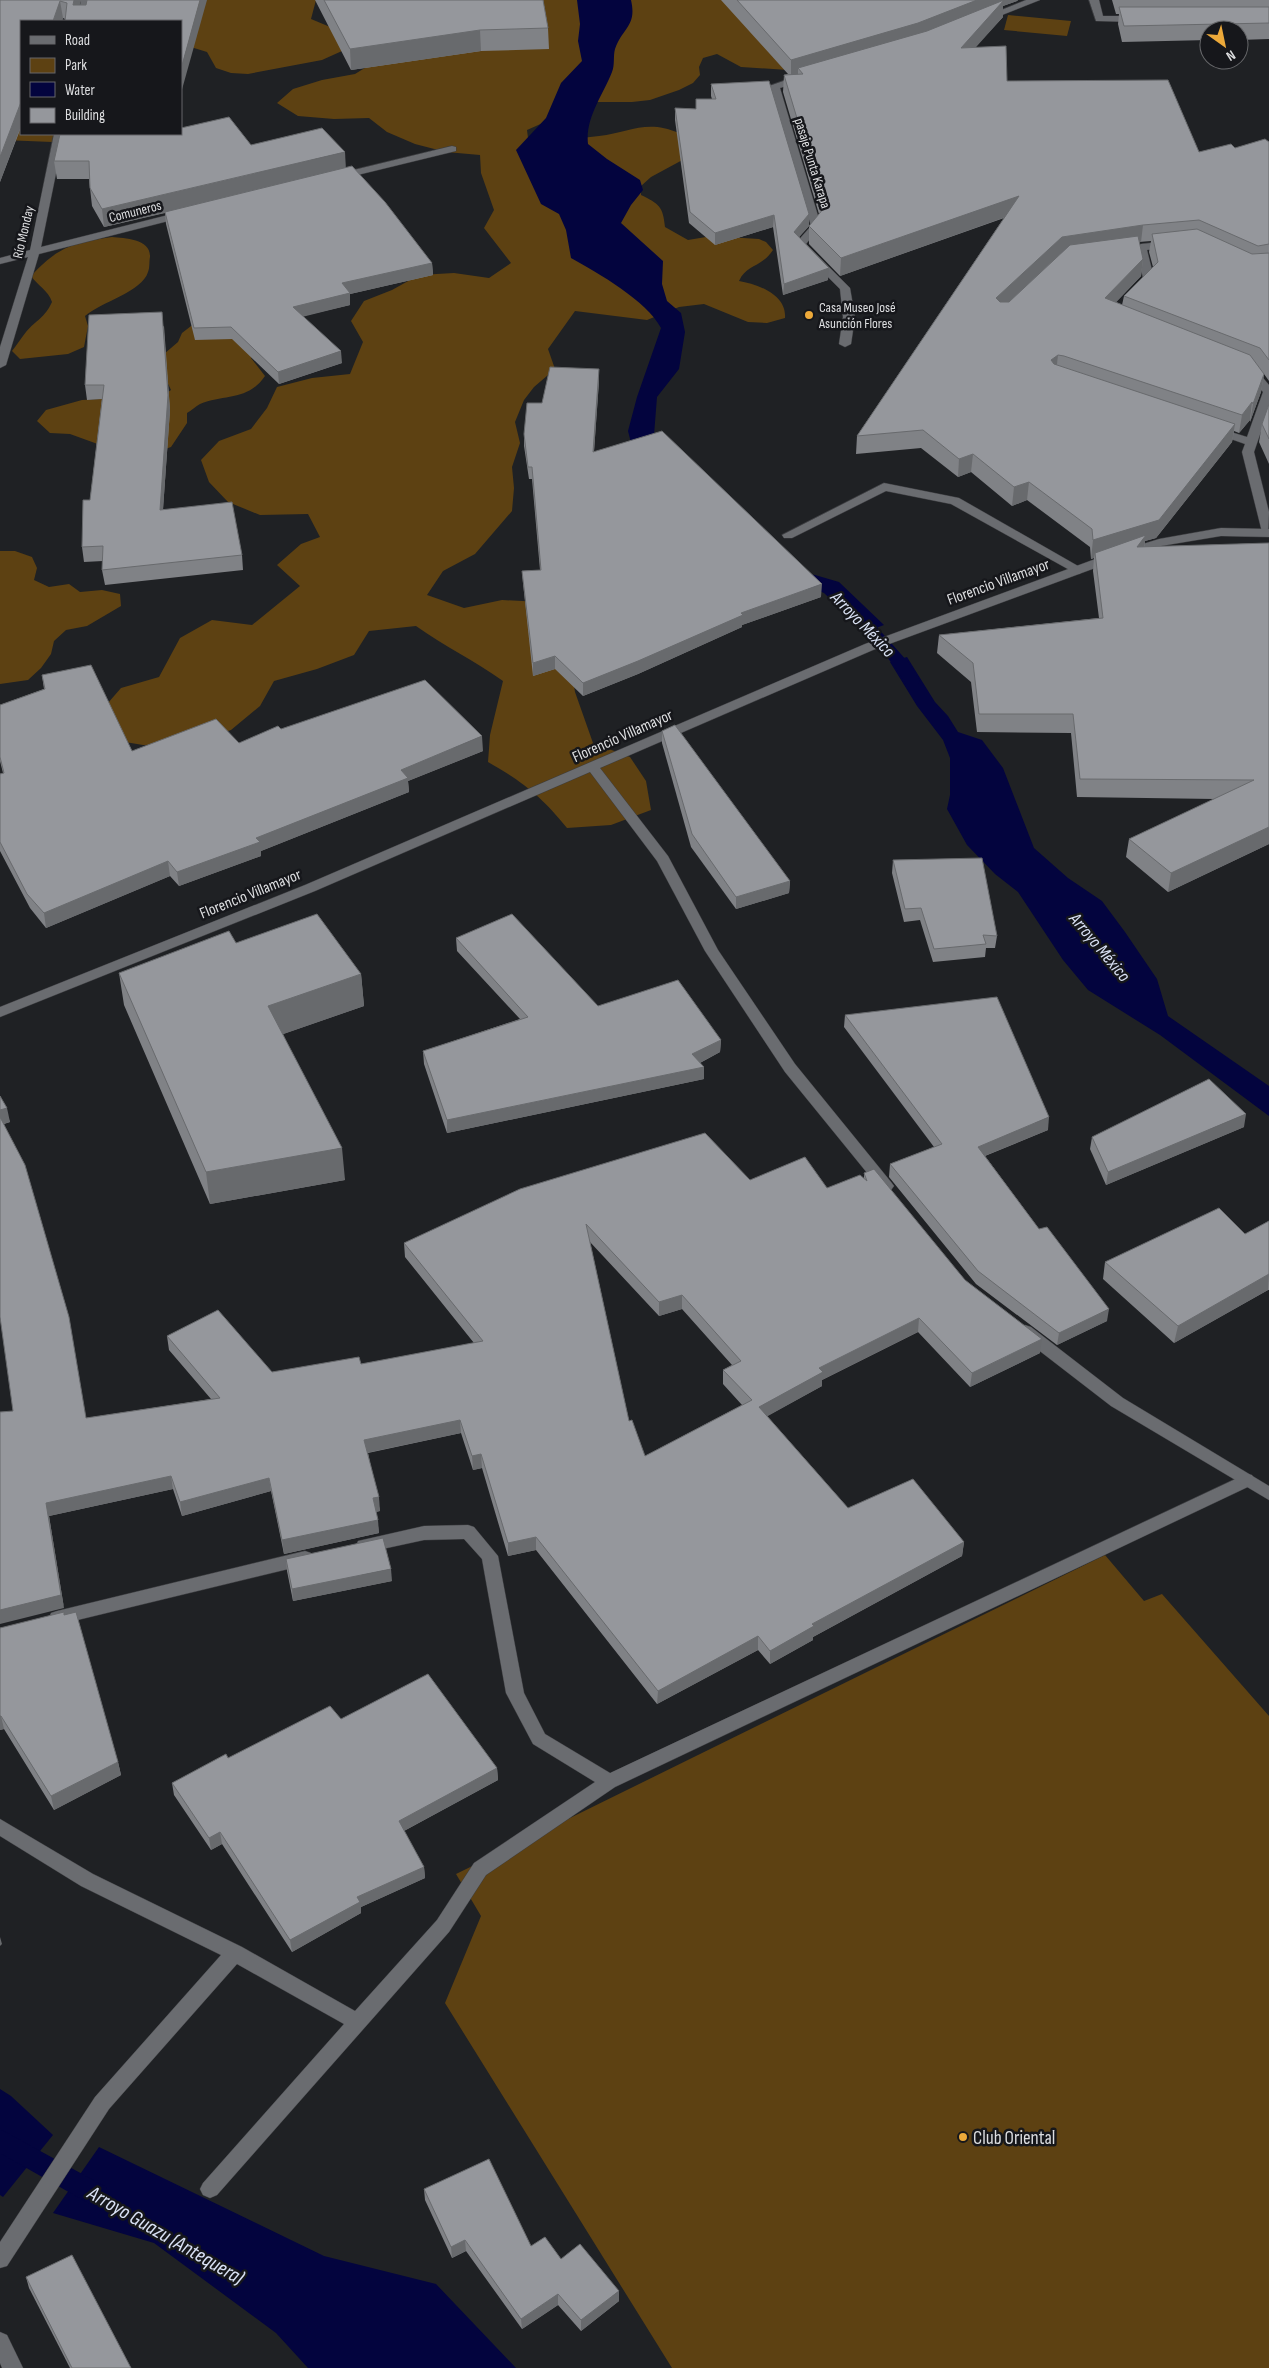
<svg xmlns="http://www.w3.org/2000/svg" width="1269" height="2368" viewBox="0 0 1269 2368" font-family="'Sofia Sans Condensed',sans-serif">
<rect width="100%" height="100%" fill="#1f2124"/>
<g fill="#5d4112">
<polygon points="185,0 316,0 311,19 335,29 342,51 322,60 248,74 231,73 216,68 207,52 181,44 181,21 165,21"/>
<path d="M512,0H726L788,70L741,67L717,54L703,58L699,67L700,75L693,83L679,90L650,100L632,102H577L554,118L527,130L528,138C552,139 576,139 599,136C630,132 647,119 679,133L688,157L651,177L641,186V195C659,204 663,206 665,227L688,240L712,236L759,239L766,242L773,250C761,268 747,264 739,281C757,284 787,294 785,318L767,323L748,322L704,304L679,307L647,320L575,311L548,349L555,369L534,387L524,400L515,422L520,443L512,467L514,488L512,511L475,554L443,571L427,595L464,608L502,600L542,602L571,666L575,692L593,743L630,757L646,781L651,810L611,825L567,828C542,797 523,782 488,762L490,735L503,681C475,661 444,646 416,626L369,631L354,655L317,669L274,681L260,706L231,730L190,744L143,745L101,738V711L121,688L159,677L180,638L212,620L252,625L300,586L277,565L301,544L320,537L308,514L260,515L228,502L209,482L201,460L219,441L251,429L267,408L277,387L312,378L350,374L363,342L351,321L364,301L392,290L419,275L454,273L489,278L511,263L484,228L494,210L481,173L480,155L446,152L415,144L387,132L369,118L334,119L298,116L277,103L293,89L322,80L355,74L376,61Z"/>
<polygon points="1008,15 1071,21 1067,36 1004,30"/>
<polygon points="21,87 21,134 76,134 52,142 3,140 0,93"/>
<path d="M112,237C125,238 151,239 150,257C149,261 150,268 148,272C142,292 101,302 85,316L88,326L84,347L68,354L20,359L12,351C17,345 21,338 26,332C37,319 44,319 52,302C48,290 38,286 31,276C59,246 73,243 112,237Z"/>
<path d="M204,316L267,339L251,358L265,376C248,401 225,394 200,404C196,406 191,411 187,413V423L171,447L154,453L117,451L70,434L50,433L37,421L46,410L82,400L101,399L138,402L157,399L171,390L157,360L178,342L182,333Z"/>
<polygon points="0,551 15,551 32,557 37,568 34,580 49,587 69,584 80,592 102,590 120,594 121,606 87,626 66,630 54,641 51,654 41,668 28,680 0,684"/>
<polygon points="1105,1555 1144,1601 1162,1594 1269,1716 1269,2368 672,2368 445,2003 481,1916 456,1874"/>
</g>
<g fill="#03043e">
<path d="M577,0H631C637,26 623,27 615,49C613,56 615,65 612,72C603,95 585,118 588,144L607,159L640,180L643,190L631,205L621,223L663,261L662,284L667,301L681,313L685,332L679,369L657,397L654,435L660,470L675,509L727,563L815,575L839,582L884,625L865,632L824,593L805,585L709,571L672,538L647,505L628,431L637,397L661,328C647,301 598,273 571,258L566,230L559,214L541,204L516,150L546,118L561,83L582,61L578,41L580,24Z"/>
<polygon points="907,657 935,702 948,716 958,732 982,740 1003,768 1034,848 1068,878 1102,901 1125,932 1157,979 1168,1016 1269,1086 1269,1116 1160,1035 1088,990 1063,960 1018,892 995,874 967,845 947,809 950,795 950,758 943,740 917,706 890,662"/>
<polygon points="0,2089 11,2096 53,2135 3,2197 0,2195"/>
<polygon points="99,2147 324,2256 436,2284 516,2368 308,2368 276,2333 154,2243 53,2213"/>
</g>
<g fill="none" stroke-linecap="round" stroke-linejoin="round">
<g fill="#03043e" fill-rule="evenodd">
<polygon points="855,606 860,608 908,662 920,681 918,684 906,684 896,668 850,614 847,611 850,608"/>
<polygon points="0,2129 106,2187 109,2195 106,2203 97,2206 88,2203 0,2153"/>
</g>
<g stroke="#3c3d40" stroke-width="1">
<g id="lane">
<polygon points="1026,0 1040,0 987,21 981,21 979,19"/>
<polygon points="803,74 808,77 807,79 780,88 821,226 806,244 850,288 855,317 851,344 845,347 839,344 843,317 840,289 795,244 811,226 769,86"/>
<polygon points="1169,241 1173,242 1173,246 1147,250 1154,278 1145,289 1137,289 1136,287 1143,278 1136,247 1141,244"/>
<polygon points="1250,366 1254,367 1269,385 1269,408 1254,452 1269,512 1268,536 1262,532 1242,452 1245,444 1211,432 1209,430 1215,427 1247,437 1263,392 1244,369"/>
<polygon points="884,483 959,498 1085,570 1079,574 1075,573 951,504 886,491 792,538 784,538 782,535"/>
<polygon points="1246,1474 1252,1475 1254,1480 1252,1485 615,1787 486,1875 449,1932 217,2195 210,2198 203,2195 200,2189 203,2183 344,2024 237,1964 109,2109 7,2266 0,2268 0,2242 95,2097 221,1955 81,1886 0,1836 0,1819 93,1874 242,1947 355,2011 437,1920 474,1863 595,1782 533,1744 506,1693 482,1559 464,1539 424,1540 364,1553 358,1551 356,1546 358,1541 424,1526 468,1525 474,1527 498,1556 524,1693 545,1734 610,1773"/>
<polygon points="305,1551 311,1553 313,1558 311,1563 305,1565 57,1625 51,1623 49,1618 51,1613 57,1611"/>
<polygon points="0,2332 7,2335 23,2368 2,2368 0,2363"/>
</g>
</g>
<g stroke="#3c3d40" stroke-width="1">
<g id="street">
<polygon points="81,0 91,0 87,21 77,21"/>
<polygon points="1089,0 1099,0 1103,16 1137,16 1142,19 1137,22 1096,21"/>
<polygon points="54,134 64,134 41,247 184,211 189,214 188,216 39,254 6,365 0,368 0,347 28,257 0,264 0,258 30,250"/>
<polygon points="452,146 456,147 456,151 337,180 332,177 333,175"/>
<polygon points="1221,528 1269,529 1269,537 1221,536 1161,546 1106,564 873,650 600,768 668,856 718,950 795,1064 891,1182 894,1186 891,1190 881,1190 785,1072 705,951 657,861 590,772 315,891 0,1017 0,1007 305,885 865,644 1098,558 1159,539"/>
<polygon points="1025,1325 1031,1327 1123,1398 1269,1486 1269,1500 1111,1406 1019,1335 1017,1331 1019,1327"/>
</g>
</g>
<use href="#lane" fill="#6a6c70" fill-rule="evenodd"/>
<use href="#street" fill="#6a6c70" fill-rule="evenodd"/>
</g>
<g fill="#808286" fill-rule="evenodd">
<polygon points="0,0 81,0 79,5 207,0 65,19 63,18 0,182"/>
<polygon points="315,0 543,0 548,28 549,49 481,51 351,70"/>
<path d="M721,0H1018L1017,1L1003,6V17L975,47L1007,81L1199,152L1235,148L1269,142V381L1264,374L1261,392L1250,422V420L1239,433L1234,431L1232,442L1156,538L1145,541V547L1269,543V844L1168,892L1126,857L1129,839L1215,799L1077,797L1071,733L977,732L971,682L937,653L939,635L1099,618L1093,571L1094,558L1091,559L1090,547L1027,500L1012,506L971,472L958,477L921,448L856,454L857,436L1004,218L840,276L809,244V226L819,214L783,92L784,75L788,74ZM1151,241L1149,252L1153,267L1124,296L1122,305L1116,302L1141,276L1143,259L1139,242Z"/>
<polygon points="1112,0 1269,0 1269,39 1239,40 1239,30 1209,30 1209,40 1122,42 1118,24 1119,14 1116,14"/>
<polygon points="711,84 809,214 809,226 799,237 828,280 783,295 773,227 715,245 689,223 675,120 675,108 696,109 712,99 711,96"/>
<polygon points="251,145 346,168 432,263 433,275 350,294 350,305 303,316 342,363 279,384 232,339 195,340 166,224 165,213 104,227 92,206 89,179 57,179 54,161"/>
<polygon points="164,326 170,410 163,509 242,555 243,570 105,585 102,570 103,561 84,562 82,547 90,500 102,399 87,400 85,385"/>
<polygon points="599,381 594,452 821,597 742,625 742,627 638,674 583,696 555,669 533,676 523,583 522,571 540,570 532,479 529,479 524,446 524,434 542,403"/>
<polygon points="1269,404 1269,464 1259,442 1262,424"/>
<polygon points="42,675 132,751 239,743 281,729 483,751 408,781 409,792 261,851 261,856 179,886 170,876 46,928 30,908 0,851 0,774 3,773 0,761 0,705 44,689"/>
<polygon points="662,731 790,881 789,893 736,909 691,847 662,743"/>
<polygon points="893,860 997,936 995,948 986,948 985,957 933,962 920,920 904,922 892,873"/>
<polygon points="456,938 598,1006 721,1040 720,1052 700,1063 704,1079 447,1133 424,1064 423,1051 520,1019 457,951"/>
<polygon points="236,943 361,974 364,1006 283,1034 345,1180 210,1204 124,1005 119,973"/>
<polygon points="845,1015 1048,1130 985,1156 1107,1321 1057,1345 976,1284 889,1177 890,1164 934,1147 844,1027"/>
<path d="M0,1096L10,1122L4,1124L86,1418L211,1399L169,1350L167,1336L272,1372L361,1364L474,1343L405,1257L404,1243L750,1180L827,1188L864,1178V1173L965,1280L1040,1353L970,1387L918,1332L822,1380V1386L767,1416L848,1508L964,1542L962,1556L813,1637V1640L770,1664L758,1650L657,1704L536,1550L508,1556L482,1468L473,1470L461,1433L368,1453L380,1511L376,1512L379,1533L284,1554L271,1491L182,1516L173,1489L49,1516L64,1608L13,1411ZM590,1242L659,1316L682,1309L732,1365L723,1370V1384L742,1405L645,1456L629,1421Z"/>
<polygon points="1244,1127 1106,1185 1090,1149 1092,1137"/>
<polygon points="1269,1221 1269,1290 1268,1290 1174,1343 1103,1279 1105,1262 1245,1234"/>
<polygon points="286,1559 392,1581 293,1601 287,1571"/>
<polygon points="65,1615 118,1762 121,1775 54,1810 4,1729 0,1730 0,1628"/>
<polygon points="341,1719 497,1768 498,1780 404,1831 424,1867 425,1878 361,1907 361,1913 292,1952 222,1844 211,1850 174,1795 172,1783 228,1758"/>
<polygon points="424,2189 531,2246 561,2259 619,2301 581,2331 558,2305 522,2329 466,2251 452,2258 425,2200"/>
<polygon points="26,2277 131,2368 70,2368 29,2288"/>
</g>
<g fill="#686a6d">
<polygon points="74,0 81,0 76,21 73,5"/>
<polygon points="200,0 207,0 181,93 181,69"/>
<polygon points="977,0 1018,0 1017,1 1003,6 1003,17 960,65 798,68 798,76 791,78 791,60"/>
<polygon points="60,1 63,18 62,21 53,21"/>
<polygon points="480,30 481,51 351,70 350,49"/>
<polygon points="21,102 21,126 0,182 0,157"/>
<polygon points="345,152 346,170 104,227 102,209"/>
<polygon points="1019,196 1017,213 840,276 841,258"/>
<polygon points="809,214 809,226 793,244 794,232"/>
<polygon points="774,215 773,227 715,245 715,233"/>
<polygon points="1143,225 1141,242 1060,254 994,316 996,298 1062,237"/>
<polygon points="1143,259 1141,276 1103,316 1105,298"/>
<polygon points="432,263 433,275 350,294 350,305 294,319 293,307 342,283"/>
<polygon points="829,268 828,280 783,295 784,284"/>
<polygon points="162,312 170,410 162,524 160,510"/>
<polygon points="341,351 342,363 279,384 278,372"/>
<polygon points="1058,355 1056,373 1051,360"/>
<polygon points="599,369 599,381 593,464 593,452"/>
<polygon points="1264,374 1261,392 1250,422 1253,404"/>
<polygon points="1252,402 1250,420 1239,433 1242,415"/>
<polygon points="1235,424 1232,442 1156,538 1145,541 1144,554 1095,553 1094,558 1091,559 1093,540"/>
<polygon points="973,454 971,472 958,477 959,459"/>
<polygon points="1029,482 1027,500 1012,506 1014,487"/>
<polygon points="822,584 821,597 742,625 742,627 638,674 583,696 583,683 741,613"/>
<polygon points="555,656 555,669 533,676 533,663"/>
<polygon points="482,736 483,751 408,781 409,792 261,851 261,856 179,886 177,872 256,838 401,770"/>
<polygon points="1269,827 1269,844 1168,892 1171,873"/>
<polygon points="168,861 170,876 46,928 44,913"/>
<polygon points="790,881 789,893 736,909 736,897"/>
<polygon points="361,974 364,1006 272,1038 268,1006"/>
<polygon points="721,1040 720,1052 692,1067 692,1054"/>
<polygon points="704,1067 704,1079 447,1133 447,1120"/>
<polygon points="7,1108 10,1122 0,1125 0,1110"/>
<polygon points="1246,1114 1244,1127 1106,1185 1108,1172"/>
<polygon points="1049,1117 1048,1130 977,1159 978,1147"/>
<polygon points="342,1148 345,1180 210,1204 206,1172"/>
<polygon points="1269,1274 1268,1290 1174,1343 1178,1326"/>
<polygon points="682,1295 682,1309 659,1316 659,1302"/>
<polygon points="1109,1309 1107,1321 1057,1345 1059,1333"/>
<polygon points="919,1318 918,1332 822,1380 822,1386 759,1421 759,1407 819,1368"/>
<polygon points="1042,1339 1040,1353 970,1387 972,1373"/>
<polygon points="460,1420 461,1433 366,1453 364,1440"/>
<polygon points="481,1454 482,1468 473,1470 472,1456"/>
<polygon points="171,1476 173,1489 49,1516 64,1608 0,1624 0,1610 46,1503"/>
<polygon points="269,1478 271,1491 182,1516 180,1502"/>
<polygon points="379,1497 380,1511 374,1512 373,1498"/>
<polygon points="378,1520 379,1533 284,1554 282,1540"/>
<polygon points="536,1537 536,1550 508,1556 508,1543"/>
<polygon points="964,1542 962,1556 813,1637 813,1640 770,1664 770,1651 812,1624"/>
<polygon points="391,1569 392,1581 293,1601 292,1589"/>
<polygon points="758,1636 758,1650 657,1704 658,1691"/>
<polygon points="0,1716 1,1716 4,1729 0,1730"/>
<polygon points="118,1762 121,1775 54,1810 51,1796"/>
<polygon points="497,1768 498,1780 400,1833 399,1821"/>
<polygon points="220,1832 222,1844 211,1850 209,1838"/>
<polygon points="424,1867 425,1878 361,1907 361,1913 292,1952 290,1940 357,1897"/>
<polygon points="0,1937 2,1944 0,1946"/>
<polygon points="465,2240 466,2251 452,2258 451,2247"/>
<polygon points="619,2291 619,2301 581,2331 581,2320"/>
<polygon points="558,2294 558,2305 522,2329 521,2319"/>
</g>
<g fill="#95979c" stroke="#686a6d" fill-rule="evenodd">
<polygon points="0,0 74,0 73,5 86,5 87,0 200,0 181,69 181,21 65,21 67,3 60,1 53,21 21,21 21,102 0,157"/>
<polygon points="324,0 543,0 548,28 480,30 350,49"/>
<polygon points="737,0 977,0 918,23 791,60"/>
<polygon points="1004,0 961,48 1006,46 1007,81 1168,80 1199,152 1231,144 1235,148 1265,139 1269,142 1269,244 1258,246 1199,220 1143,225 1062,237 996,298 1000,302 1009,302 1070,245 1138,236 1143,259 1105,298 1250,355 1264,374 1253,404 1252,402 1242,415 1064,356 1058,355 1051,360 1054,364 1235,424 1159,520 1093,540 1092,529 1029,482 1014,487 973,454 959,459 923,430 857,436 1019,196 841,258 809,226 824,208 784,75 803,74 798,68 927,31"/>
<polygon points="1119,7 1269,7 1269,23 1124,26"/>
<polygon points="769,81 809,214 794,232 829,268 784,284 774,215 715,233 690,212 675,108 696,109 696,99 716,99 711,84"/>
<polygon points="229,117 251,145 322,128 345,152 102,209 90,188 89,161 54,161 60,134 181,134 181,128"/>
<polygon points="352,166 385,202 432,263 342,283 350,293 293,307 341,351 278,372 231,327 194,328 165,212"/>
<polygon points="1197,229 1252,254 1269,253 1269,360 1260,348 1124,296 1158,262 1152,234"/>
<polygon points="162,312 168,395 160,510 232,502 242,555 102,570 103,546 82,547 83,500 90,500 104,385 85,385 89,315"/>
<polygon points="550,367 599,369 593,452 662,431 822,584 741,613 743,615 638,661 583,683 555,656 533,663 522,571 541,570 532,467 528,467 524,434 527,403 542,403"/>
<polygon points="1269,404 1269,439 1262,424"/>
<polygon points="1146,535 1137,547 1269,543 1269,827 1171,873 1129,839 1254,780 1080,779 1073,714 979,714 973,663 939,635 1103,618 1095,553"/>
<polygon points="91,665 132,751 216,719 239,743 278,726 281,729 425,680 482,736 401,770 408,778 256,838 260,842 177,872 168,861 44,913 27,894 0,842 0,774 4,773 0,757 0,705 45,689 42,675"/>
<polygon points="675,725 790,881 736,897 692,834 662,731"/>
<polygon points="982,858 997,936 983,935 986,944 934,949 921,908 905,909 893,860"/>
<polygon points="317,914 361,974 268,1006 342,1148 206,1172 119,973 229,931 236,943"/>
<polygon points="512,914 598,1006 678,980 721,1040 692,1054 704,1067 447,1120 423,1051 528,1017 456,938"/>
<polygon points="997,997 1049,1117 978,1147 1039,1229 1047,1227 1109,1309 1059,1333 978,1271 890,1164 942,1144 845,1015"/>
<polygon points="1209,1079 1246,1114 1108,1172 1092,1137"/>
<polygon points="0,1096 7,1108 0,1110"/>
<path d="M0,1117L25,1165L69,1317L86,1418L220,1398L167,1336L218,1310L272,1372L359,1357L361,1364L483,1341L404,1243L520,1189L705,1133L750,1180L805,1157L827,1188L860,1175L867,1181L864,1173L874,1169L965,1280L1042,1339L972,1373L919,1318L819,1368L823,1372L759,1407L848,1508L913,1479L964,1542L812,1624L814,1626L770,1651L758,1636L658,1691L536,1537L508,1543L481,1454L472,1456L460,1420L364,1440L379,1497L373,1498L378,1520L282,1540L269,1478L180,1502L171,1476L46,1503L61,1595L0,1610V1412L13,1411L0,1317ZM586,1224L659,1302L682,1295L741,1361L723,1370L752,1400L645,1456L632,1420L629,1421Z"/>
<polygon points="1219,1208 1245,1234 1269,1221 1269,1274 1178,1326 1105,1262"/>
<polygon points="383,1538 391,1569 292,1589 286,1559"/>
<polygon points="64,1612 64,1615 76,1612 118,1762 51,1796 1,1716 0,1716 0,1628"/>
<polygon points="428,1674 497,1768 399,1821 424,1867 357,1897 360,1902 290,1940 220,1832 209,1838 172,1783 226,1754 228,1758 330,1706 341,1719"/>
<polygon points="489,2159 531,2246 545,2237 561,2259 580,2244 619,2291 581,2320 558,2294 521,2319 465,2240 451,2247 424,2189"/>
<polygon points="72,2255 131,2368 72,2368 26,2277"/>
</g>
<g fill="#eca93a" stroke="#16171b" stroke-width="2">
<circle cx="809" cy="315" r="5"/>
<circle cx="963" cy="2137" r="5"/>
</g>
<g text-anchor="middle" stroke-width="5" stroke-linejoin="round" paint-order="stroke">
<g font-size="14" fill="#dddee0" stroke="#16171b">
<text transform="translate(813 163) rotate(73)" y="5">pasaje Punta Karapa</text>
<text transform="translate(135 211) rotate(-14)" y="5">Comuneros</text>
<text transform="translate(23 232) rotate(-77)" y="5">Río Monday</text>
</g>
<g font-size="14" fill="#dddee0" stroke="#16171b" text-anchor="start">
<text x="819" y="312">Casa Museo José<tspan x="819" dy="16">Asunción Flores</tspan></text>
</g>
<g font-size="16" fill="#dddee0" stroke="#16171b">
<text transform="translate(998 581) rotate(-20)" y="6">Florencio Villamayor</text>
<text transform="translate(622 735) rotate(-24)" y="6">Florencio Villamayor</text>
<text transform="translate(250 893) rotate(-22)" y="6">Florencio Villamayor</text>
</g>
<g font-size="18" font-style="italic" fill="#dae2f5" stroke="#16171b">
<text transform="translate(863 624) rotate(46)" y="6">Arroyo México</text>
<text transform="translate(1100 947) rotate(50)" y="6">Arroyo México</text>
</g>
<g font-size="19" fill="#dddee0" stroke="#16171b" text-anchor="start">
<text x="973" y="2144">Club Oriental</text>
</g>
<g font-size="21" font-style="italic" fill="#dae2f5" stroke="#16171b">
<text transform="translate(166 2235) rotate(30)" y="7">Arroyo Guazu (Antequera)</text>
</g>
</g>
<rect x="20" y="20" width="162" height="115" fill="#16171b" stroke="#66676a"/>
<rect x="30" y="36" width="25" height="8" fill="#6a6c70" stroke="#66676a"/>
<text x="65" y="45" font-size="15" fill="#dddee0">Road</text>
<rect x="30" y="58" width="25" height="15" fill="#5d4112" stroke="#66676a"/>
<text x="65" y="70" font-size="15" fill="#dddee0">Park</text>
<rect x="30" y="82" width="25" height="15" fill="#03043e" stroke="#66676a"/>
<text x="65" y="95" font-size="15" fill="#dddee0">Water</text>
<rect x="30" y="108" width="25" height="15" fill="#95979c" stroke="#66676a"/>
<text x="65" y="120" font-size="15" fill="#dddee0">Building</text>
<g transform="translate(1224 45) rotate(147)"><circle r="24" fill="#16171b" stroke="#66676a"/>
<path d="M0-4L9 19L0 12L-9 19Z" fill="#eca93a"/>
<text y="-8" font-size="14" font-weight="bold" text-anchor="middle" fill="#dddee0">N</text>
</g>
</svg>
